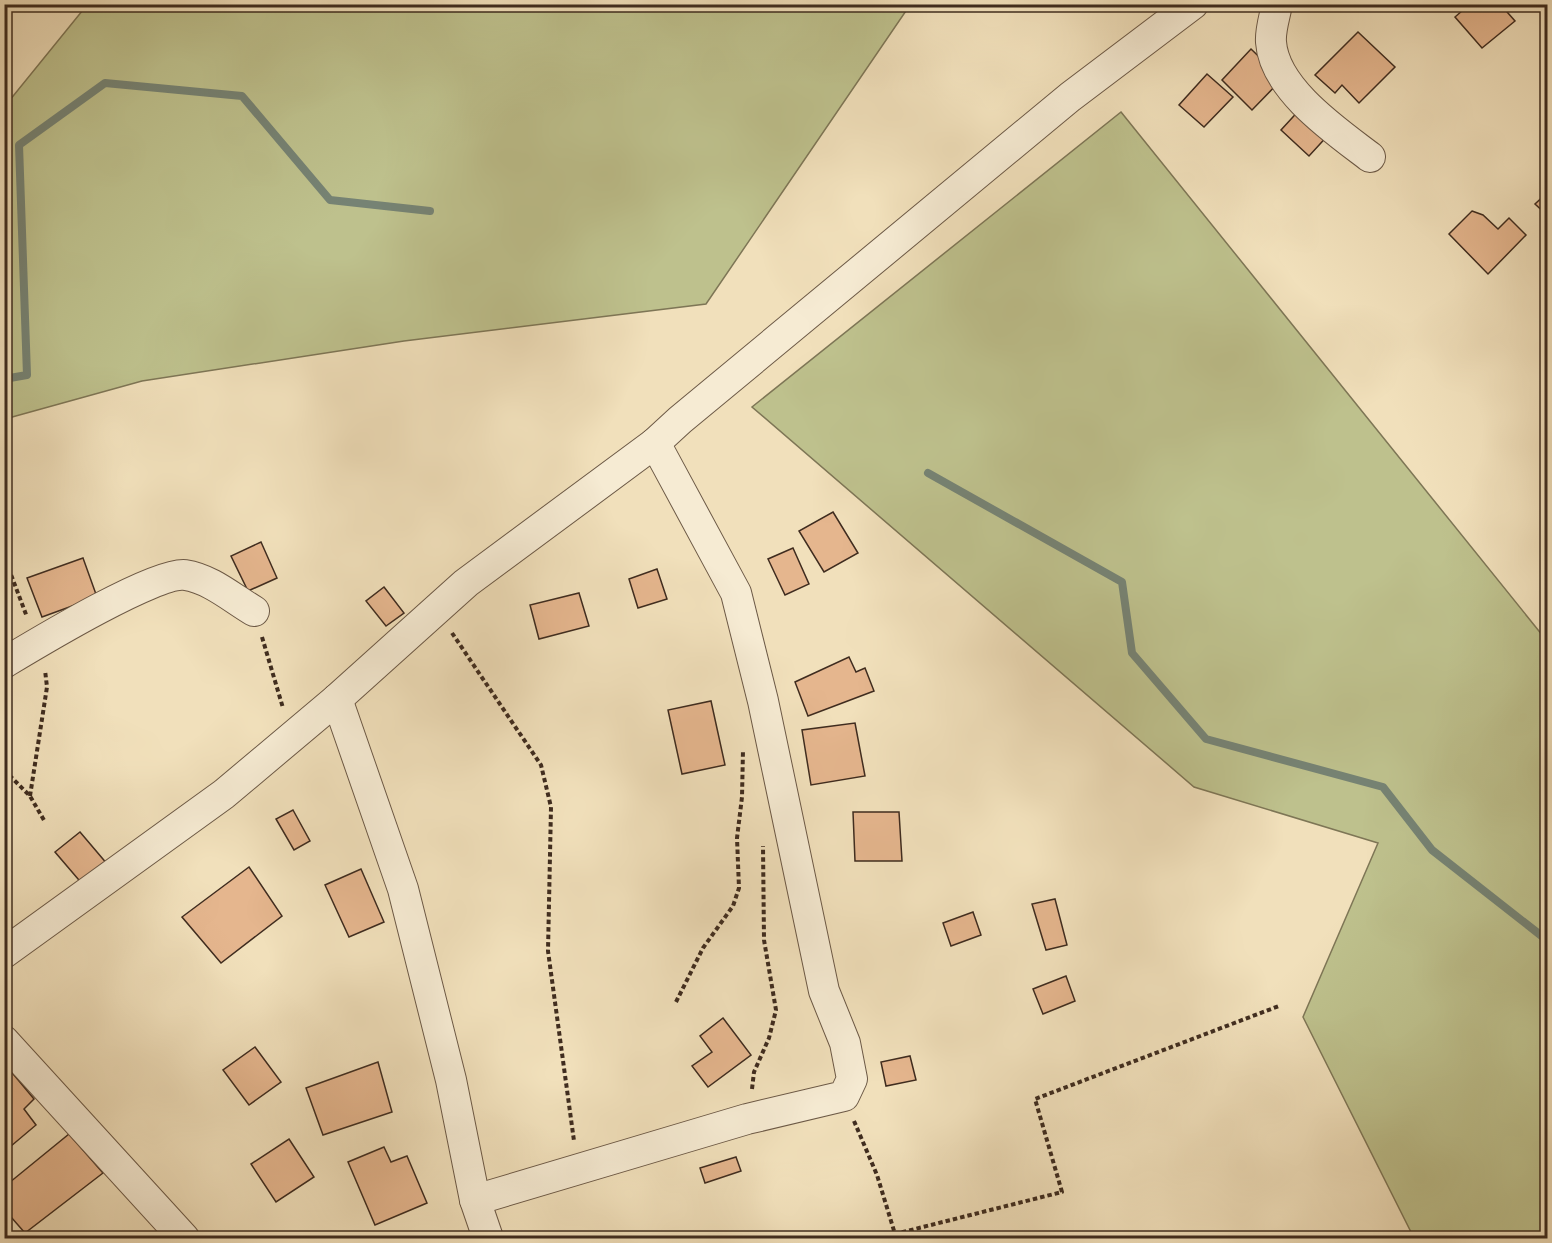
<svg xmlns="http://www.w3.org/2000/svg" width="1552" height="1243" viewBox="0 0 1552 1243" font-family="'IM FELL English',serif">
<rect width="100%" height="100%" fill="#f1e0bb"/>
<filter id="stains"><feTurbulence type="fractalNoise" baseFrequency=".00333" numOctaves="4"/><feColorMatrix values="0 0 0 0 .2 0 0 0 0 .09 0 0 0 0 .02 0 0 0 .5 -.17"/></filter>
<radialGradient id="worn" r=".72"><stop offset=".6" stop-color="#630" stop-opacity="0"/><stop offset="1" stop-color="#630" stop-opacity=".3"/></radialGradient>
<g fill="#bec18d" stroke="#7e7656" stroke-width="1.5">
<polygon points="87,5 87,4 910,5 706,304 404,341 142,381 5,419 5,106"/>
<polygon points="1121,112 1547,641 1547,1238 1414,1238 1303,1017 1378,843 1194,787 752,407"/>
</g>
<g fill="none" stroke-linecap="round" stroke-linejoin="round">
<g stroke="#768374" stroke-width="8">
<polyline points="4,379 27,375 19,145 105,83 242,96 330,200 430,211"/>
<polyline points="928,473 1122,582 1132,653 1206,739 1383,787 1432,850 1548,941"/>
</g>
</g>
<g fill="#e5b68e" stroke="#3f2c1f" stroke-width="1.5">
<polygon points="1470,4 1500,4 1515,21 1482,48 1455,17"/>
<polygon points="1358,32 1395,67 1359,103 1342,85 1335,93 1315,75"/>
<polygon points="1251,49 1282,79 1252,110 1222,80"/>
<polygon points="1207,74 1233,97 1204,127 1179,105"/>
<polygon points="1303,106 1331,132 1309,156 1281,130"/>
<polygon points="1548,192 1548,216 1535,204"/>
<polygon points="1472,211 1483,215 1498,229 1509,218 1526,235 1488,274 1449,234"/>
<polygon points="833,512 858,553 824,572 799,531"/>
<polygon points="261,542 277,578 248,591 231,556"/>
<polygon points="793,548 809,584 785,595 768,559"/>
<polygon points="83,558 97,597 42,617 27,578"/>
<polygon points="657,569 667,599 638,608 629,579"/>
<polygon points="384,587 404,613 386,626 366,601"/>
<polygon points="579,593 589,626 539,639 530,605"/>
<polygon points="849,657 856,672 865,668 874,691 808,716 795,682"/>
<polygon points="711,701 725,765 682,774 668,710"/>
<polygon points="855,723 865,776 811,785 802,730"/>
<polygon points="293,810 310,841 294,850 276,819"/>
<polygon points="853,812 899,812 902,861 855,861"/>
<polygon points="80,832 108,865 84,886 55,852"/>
<polygon points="249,867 282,916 221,963 182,917"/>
<polygon points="361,869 384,922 349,937 325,885"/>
<polygon points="1055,899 1067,945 1046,950 1032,904"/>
<polygon points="973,912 981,935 951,946 943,923"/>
<polygon points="1066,976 1075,1001 1043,1014 1033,989"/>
<polygon points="723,1018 751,1055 708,1087 692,1066 712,1052 700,1036"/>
<polygon points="255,1047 281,1082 249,1105 223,1070"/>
<polygon points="910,1056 916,1080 886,1086 881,1062"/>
<polygon points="378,1062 392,1112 323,1135 306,1088"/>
<polygon points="4,1063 34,1099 24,1109 36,1125 4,1152"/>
<polygon points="69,1134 103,1173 25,1233 4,1209 4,1187"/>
<polygon points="289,1139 314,1177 276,1202 251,1164"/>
<polygon points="384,1147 391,1162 407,1156 427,1203 375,1225 348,1162"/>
<polygon points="736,1157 741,1171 705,1183 700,1168"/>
</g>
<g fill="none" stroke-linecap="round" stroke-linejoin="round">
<g stroke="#6c5946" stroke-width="32">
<g id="street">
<path d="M1277,4C1275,16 1270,30 1271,42C1274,89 1336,131 1370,157"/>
<path d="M4,663C34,645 156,571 185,575C211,579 232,598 254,611"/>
<polyline points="337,699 403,889 451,1080 475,1200 488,1238"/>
<polyline points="4,953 224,794 337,699 466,583 655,443 680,420 1070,97 1193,4"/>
<polyline points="4,1041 184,1238"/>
<polyline points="475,1200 747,1119 844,1096 852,1079 845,1043 824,991 763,701 736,593 655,443"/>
</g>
</g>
<g stroke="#3f2c1f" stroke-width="4" stroke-dasharray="4.5 3" stroke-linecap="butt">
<polyline points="4,546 10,572 27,617"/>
<polyline points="452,633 541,765 551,807 548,951 574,1141"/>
<polyline points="262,637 283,708"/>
<polyline points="4,770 30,796 45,822"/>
<polyline points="30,796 47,687 45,670"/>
<polyline points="676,1002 703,948 733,906 739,888 737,838 742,797 743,750"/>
<polyline points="752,1089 754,1072 769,1038 776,1010 764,940 763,846"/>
<polyline points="854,1121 877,1175 895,1234 1062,1192 1035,1099 1279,1006"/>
</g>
<use href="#street" stroke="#f6ebd3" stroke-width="30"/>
</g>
<rect width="1552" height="1243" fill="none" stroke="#f1e0bb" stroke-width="24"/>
<rect x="6" y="6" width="1540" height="1231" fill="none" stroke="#3f2c1f" stroke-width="3"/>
<rect x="12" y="12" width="1528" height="1219" fill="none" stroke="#3f2c1f" stroke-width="1.5"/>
<rect width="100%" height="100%" filter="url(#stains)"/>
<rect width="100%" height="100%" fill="url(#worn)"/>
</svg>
